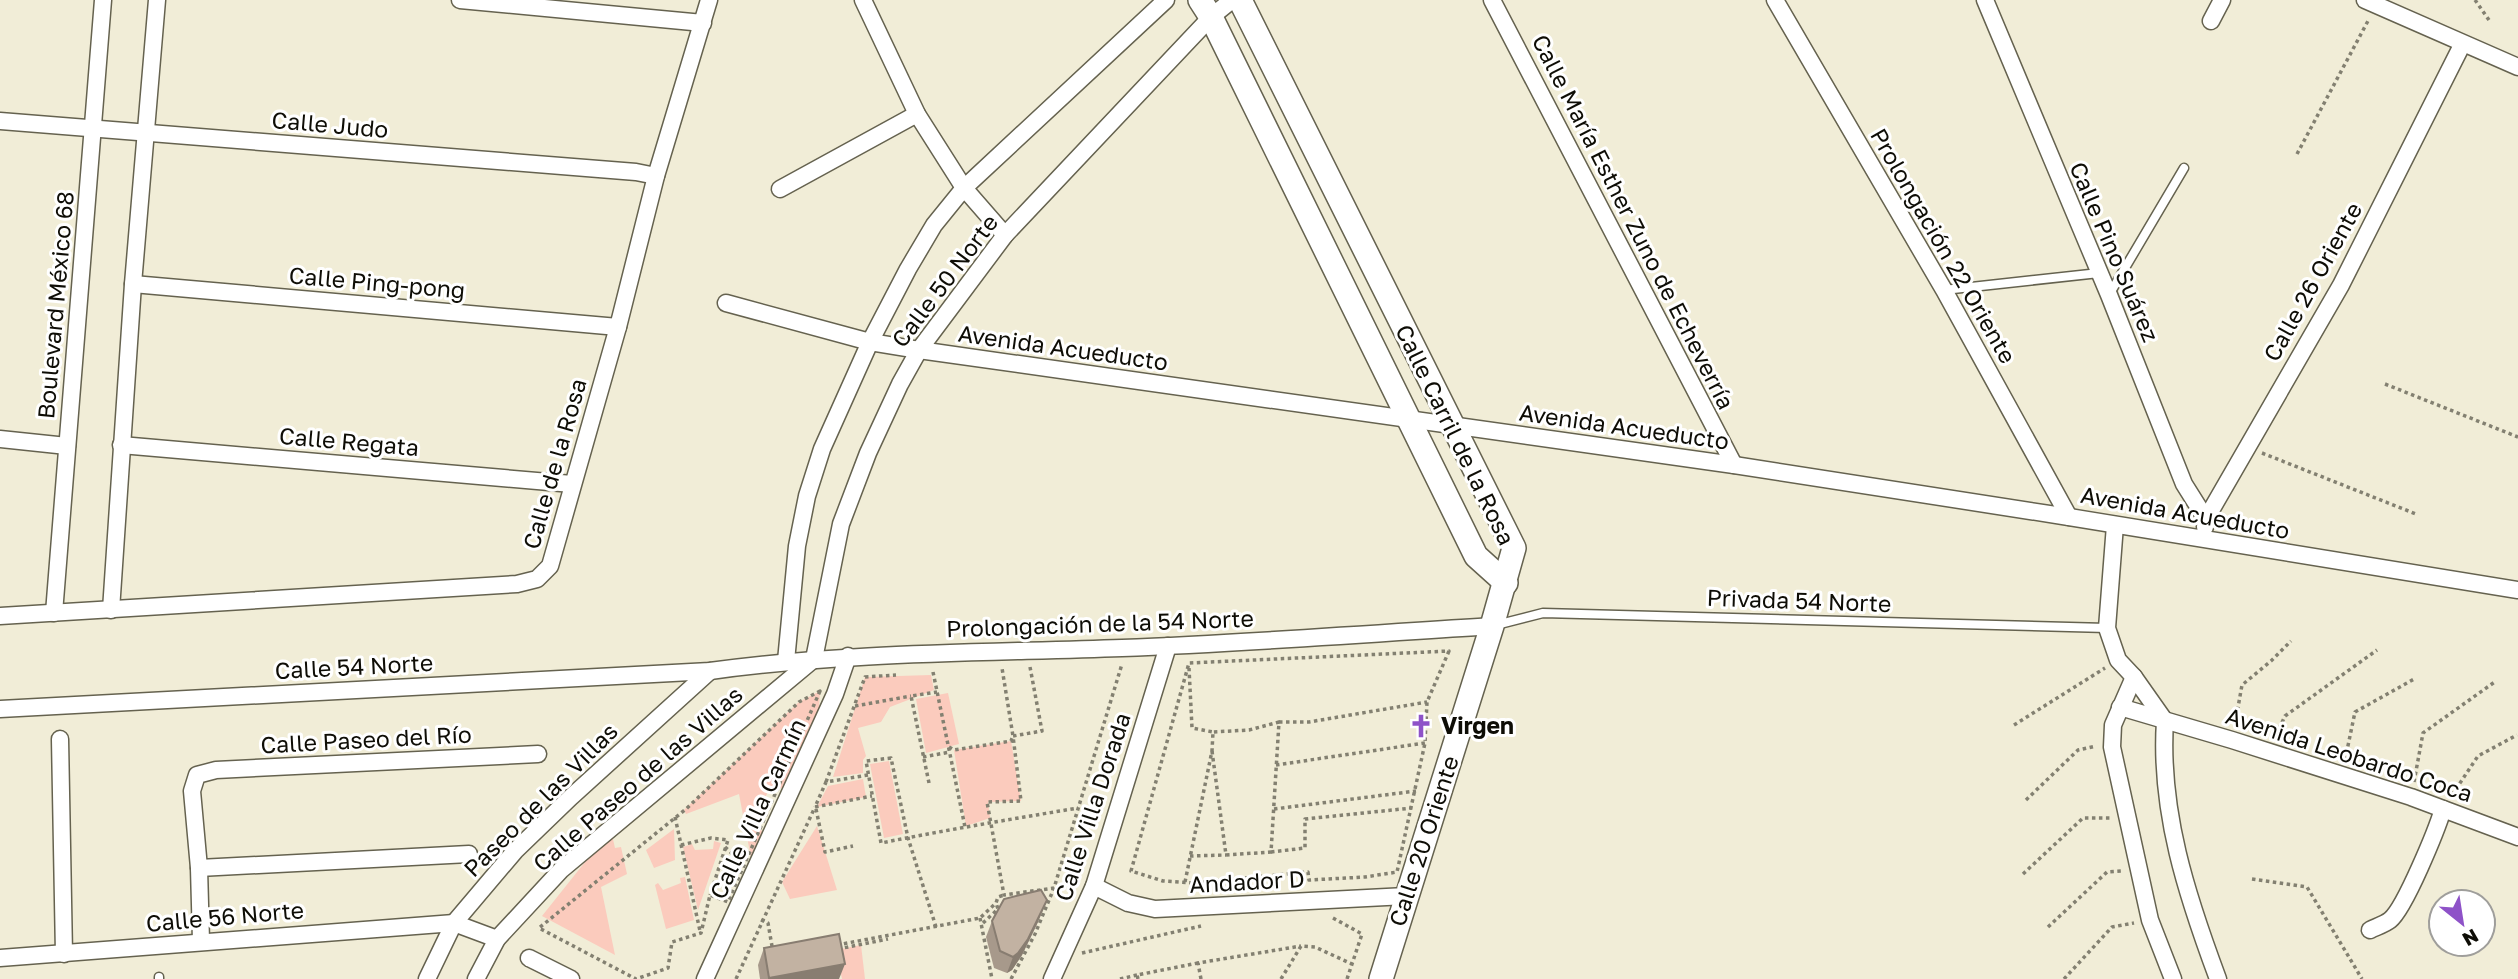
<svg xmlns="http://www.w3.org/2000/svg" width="2518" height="979" viewBox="0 0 2518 979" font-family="'Golos Text',sans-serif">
<rect width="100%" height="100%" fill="#f1edd7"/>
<g fill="#fbcbbd">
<polygon points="931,675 934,690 890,707 881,722 858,728 866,756 863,760 863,773 833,777 865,677"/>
<polygon points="820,691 817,745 787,789 770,786 754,826 764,832 751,858 739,794 686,814 684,810 799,702"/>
<polygon points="948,693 959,744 926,753 916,699"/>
<polygon points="1011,741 1021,801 988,802 990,818 966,826 954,750"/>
<polygon points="889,761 903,834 884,838 870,764"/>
<polygon points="863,779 866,797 817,807 828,786"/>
<polygon points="817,826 837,890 790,899 782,882"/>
<polygon points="674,829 675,860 654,868 646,850"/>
<polygon points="612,835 615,848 621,847 627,874 601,887 615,955 542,916 605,837"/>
<polygon points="714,841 721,843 698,910 683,847 692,844 695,850 713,849"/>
<polygon points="685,877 694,920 666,929 655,885 658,883 663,890 681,883 680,878"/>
<polygon points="861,945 865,979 842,979 836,950"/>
</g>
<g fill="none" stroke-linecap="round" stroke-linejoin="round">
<g stroke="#65624f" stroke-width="11">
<g id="service">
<polyline points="1944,290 2099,273"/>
<polyline points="2109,295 2184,168"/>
<polyline points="1496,625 1543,613 2107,628"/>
<polyline points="159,977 159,979"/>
</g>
</g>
<g stroke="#65624f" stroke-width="19">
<g id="minor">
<polyline points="460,0 703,23"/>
<polyline points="863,0 917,114 964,188 1005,235"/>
<polyline points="1492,0 1734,465"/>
<polyline points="1775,0 1944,290 2069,517"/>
<polyline points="1985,0 2109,295 2184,484 2206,519"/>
<polyline points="2365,0 2518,67"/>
<polyline points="2211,21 2222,0"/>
<polyline points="0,121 636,172 656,176"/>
<polyline points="780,189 917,114"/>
<polyline points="133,284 618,327"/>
<polyline points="726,303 870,342 919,350 1734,465 2069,517 2518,590"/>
<polyline points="0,439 67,446"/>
<polyline points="121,445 572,484"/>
<polyline points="2115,525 2107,628 2118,660 2134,677 2165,721"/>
<polyline points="2205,527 2206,519 2341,285 2462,45"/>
<polyline points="111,610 133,284 157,0"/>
<polyline points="54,613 103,0"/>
<polyline points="0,616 517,584 537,579 550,566 618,327 656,176 709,0"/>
<polyline points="814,659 841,524 868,453 900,384 919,350 1005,235 1211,17 1232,0"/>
<polyline points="786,661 797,546 807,496 822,449 870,342 908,269 934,225 964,188 1166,0"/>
<polyline points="2134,677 2113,725 2112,747 2150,920 2173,979"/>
<polyline points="2120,707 2232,740 2411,797 2518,837"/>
<path d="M0,709L710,671C847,652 985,653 1122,648C1246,643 1369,634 1492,626"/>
<path d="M2165,721C2159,811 2187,896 2218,979"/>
<polyline points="60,739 64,954"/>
<polyline points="199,868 469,854"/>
<polyline points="1094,886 1128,903 1155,909 1406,896"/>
<path d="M2370,930C2376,927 2385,924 2390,920C2405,908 2437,829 2443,809"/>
<polyline points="201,941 199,868 192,791 197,775 216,770 538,754"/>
<polyline points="0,958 454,923 497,939"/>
<polyline points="529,958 571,979"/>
<polyline points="427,979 454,923 515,851 571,797 710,671"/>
<polyline points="476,979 497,939 561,870 814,659"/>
<polyline points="705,979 835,694 848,656"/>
<polyline points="1052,979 1094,886 1168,646"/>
</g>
</g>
<g stroke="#65624f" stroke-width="26">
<g id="secondary">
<polyline points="1200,0 1211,17 1476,556 1506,583"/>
<polyline points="1240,0 1514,548 1492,626 1381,979"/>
</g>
</g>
<g stroke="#838071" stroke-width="3.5" stroke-dasharray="3.5 3.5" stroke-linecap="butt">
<polyline points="2475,0 2491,23"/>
<polyline points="2297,154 2369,19"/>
<polyline points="2385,384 2518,437"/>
<polyline points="2262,453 2416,514"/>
<polygon points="1449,651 1427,702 1425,743 1397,872 1365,877 1309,880 1308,872 1192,883 1163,881 1131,871 1189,663"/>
<polyline points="1030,667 1042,731 1013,736 1021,801 987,802 1004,895 1054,888 1122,664"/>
<polyline points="933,672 965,827"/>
<polygon points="820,691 728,902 710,895 701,933 672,942 668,968 636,979 539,928 686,809 799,702"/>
<polyline points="855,706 911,696"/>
<polyline points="1279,722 1309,722 1427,702"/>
<polyline points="2235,724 2242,685 2271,661 2291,641"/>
<polyline points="2014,725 2105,668"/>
<polyline points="2276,735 2285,716 2377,650"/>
<polyline points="949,747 954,750 1011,741 1013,736 1002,668"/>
<polyline points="1212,751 1226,855 1271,852 1279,722 1249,730 1213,732"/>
<polyline points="923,757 950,752"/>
<polyline points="2345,760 2355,712 2416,678"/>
<polyline points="1276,765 1425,743"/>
<polyline points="868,775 826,782 815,807 872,796"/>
<polyline points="826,782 865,677 896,675"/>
<polyline points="2414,782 2423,733 2496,681"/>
<polyline points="929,783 911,696 937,692"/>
<polyline points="2452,795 2478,756 2517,735"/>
<polyline points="2026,800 2078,750 2096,746"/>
<polyline points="816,809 825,852 853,846"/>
<polyline points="1274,809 1416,791"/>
<polyline points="675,817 700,931"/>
<polyline points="681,845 711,838 728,840 710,895"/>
<polyline points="725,847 741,862"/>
<polyline points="1271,852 1305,848 1305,819 1412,808"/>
<polyline points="1190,856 1226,855"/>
<polyline points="2023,874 2083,818 2112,818"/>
<polyline points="2252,879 2307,887 2362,979"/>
<polyline points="1185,882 1212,751 1213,732 1192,728 1189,668"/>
<polyline points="980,918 992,979"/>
<polyline points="1333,918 1362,934 1347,979"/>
<polyline points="761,920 768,923 773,952"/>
<polyline points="983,923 998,909 996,903"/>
<path d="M936,927L908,838L891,758L866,761L881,843C946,830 1012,819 1078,808"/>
<polyline points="2048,927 2107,872 2122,871"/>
<polyline points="837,945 980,918 996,903 998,897 1004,895"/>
<polyline points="838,949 888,939"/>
<polyline points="1082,953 1201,926"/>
<polyline points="736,979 815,807"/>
<polyline points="1011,979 1035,934 1054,888"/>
<polyline points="1120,979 1137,975"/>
<polyline points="1138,979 1137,975 1198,963"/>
<polyline points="1201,979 1198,963 1301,946"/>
<polyline points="1281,979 1301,946 1315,947 1352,964"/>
<polyline points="2064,979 2112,927 2134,923"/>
</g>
<use href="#service" stroke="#fff" stroke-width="8"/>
<use href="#minor" stroke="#fff" stroke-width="16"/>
<use href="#secondary" stroke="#fff" stroke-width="23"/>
</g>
<g fill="#a7998b">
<polygon points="992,921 1038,922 1022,955 1012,970 1007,973 994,968 986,937"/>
<polygon points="764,948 839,979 760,979 758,965"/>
</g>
<g fill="#887d71">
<polygon points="1047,900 1038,922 1022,955 1012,970 1007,973 1013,957"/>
<polygon points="845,964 839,979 769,979 769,978"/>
</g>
<g fill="#c2b2a2" stroke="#887d71" stroke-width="2">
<polygon points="1041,890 1047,900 1028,939 1018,953 1013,957 1000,951 992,921 1004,899"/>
<polygon points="839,934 845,964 769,978 764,948"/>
</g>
<defs>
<g id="church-bare" transform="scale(1.89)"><path d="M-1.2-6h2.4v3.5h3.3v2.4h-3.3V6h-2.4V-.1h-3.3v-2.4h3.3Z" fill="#8e52c8" stroke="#fff" stroke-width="2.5" paint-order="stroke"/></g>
</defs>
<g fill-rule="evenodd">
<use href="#church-bare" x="1421" y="726"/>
</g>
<g text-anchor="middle" stroke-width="6" stroke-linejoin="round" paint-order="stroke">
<g font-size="23" fill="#0e0d06" stroke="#fff">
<text transform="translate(330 125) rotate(5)" y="8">Calle Judo</text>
<text transform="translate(1633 222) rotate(63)" y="8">Calle María Esther Zuno de Echeverría</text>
<text transform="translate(1943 246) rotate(60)" y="8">Prolongación 22 Oriente</text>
<text transform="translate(2114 252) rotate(67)" y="8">Calle Pino Suárez</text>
<text transform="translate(945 281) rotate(-53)" y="8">Calle 50 Norte</text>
<text transform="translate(2313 282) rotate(-61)" y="8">Calle 26 Oriente</text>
<text transform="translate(377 283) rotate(5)" y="8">Calle Ping-pong</text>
<text transform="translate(56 305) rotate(-85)" y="8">Boulevard México 68</text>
<text transform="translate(1063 348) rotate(8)" y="8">Avenida Acueducto</text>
<text transform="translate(1624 427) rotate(8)" y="8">Avenida Acueducto</text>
<text transform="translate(1455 435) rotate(64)" y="8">Calle Carril de la Rosa</text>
<text transform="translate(349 442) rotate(5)" y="8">Calle Regata</text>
<text transform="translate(555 464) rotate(-74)" y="8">Calle de la Rosa</text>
<text transform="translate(2185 513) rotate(10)" y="8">Avenida Acueducto</text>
<text transform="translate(1799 601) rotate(2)" y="8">Privada 54 Norte</text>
<text transform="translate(1100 624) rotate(-2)" y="8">Prolongación de la 54 Norte</text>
<text transform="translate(354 667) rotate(-3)" y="8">Calle 54 Norte</text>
<text transform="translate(366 740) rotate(-3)" y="8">Calle Paseo del Río</text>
<text transform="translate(2349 755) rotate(18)" y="8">Avenida Leobardo Coca</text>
<text transform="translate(638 779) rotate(-41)" y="8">Calle Paseo de las Villas</text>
<text transform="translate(541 800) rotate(-45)" y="8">Paseo de las Villas</text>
<text transform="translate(1093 807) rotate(-72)" y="8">Calle Villa Dorada</text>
<text transform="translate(758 809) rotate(-65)" y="8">Calle Villa Carmín</text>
<text transform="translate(1424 841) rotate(-72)" y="8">Calle 20 Oriente</text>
<text transform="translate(1247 882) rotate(-3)" y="8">Andador D</text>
<text transform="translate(225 917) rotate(-5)" y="8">Calle 56 Norte</text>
</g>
<g font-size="23" font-weight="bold" fill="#0e0d06" stroke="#fff" text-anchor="start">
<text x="1441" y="734">Virgen</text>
</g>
</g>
<g transform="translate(2462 923) rotate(150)"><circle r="33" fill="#ffffff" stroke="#9f9e9b" stroke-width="2"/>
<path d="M0-5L12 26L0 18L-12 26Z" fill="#8e52c8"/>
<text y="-10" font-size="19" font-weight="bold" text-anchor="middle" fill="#0e0d06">N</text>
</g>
</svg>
